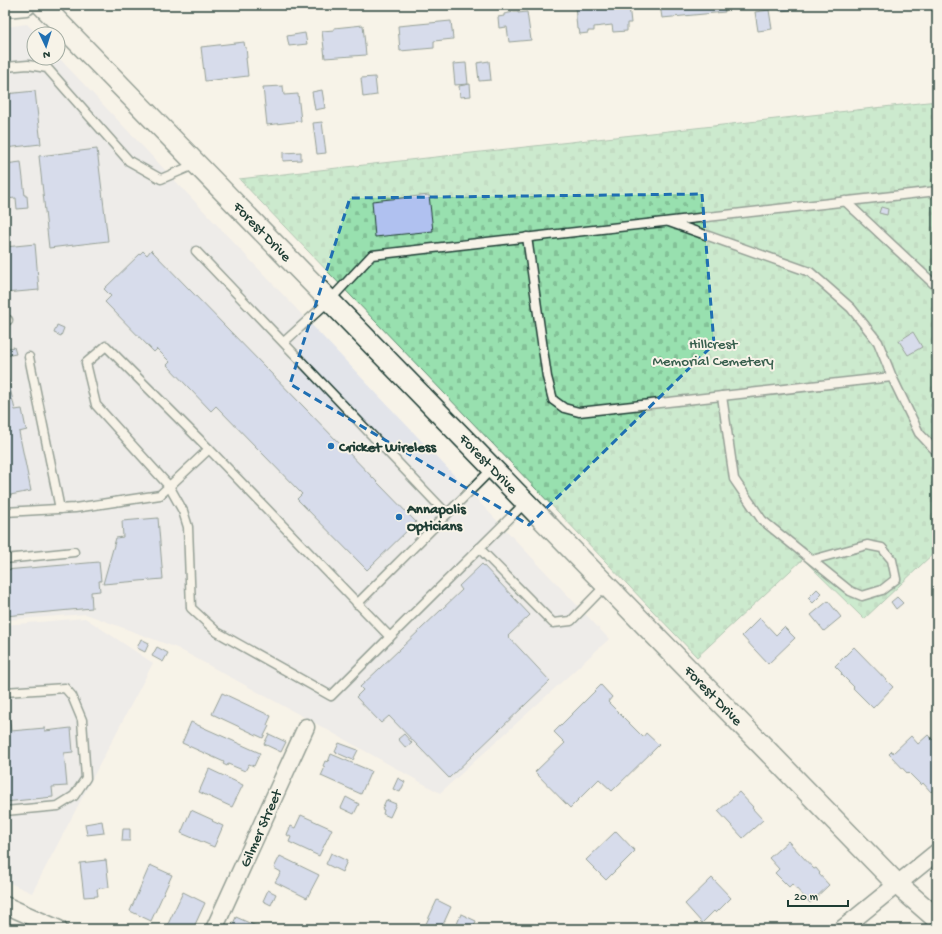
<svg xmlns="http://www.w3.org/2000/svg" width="942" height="934" viewBox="0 0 942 934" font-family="'Gochi Hand',sans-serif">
<defs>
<pattern id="cemetery-stones" width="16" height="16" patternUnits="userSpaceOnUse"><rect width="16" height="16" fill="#98e0af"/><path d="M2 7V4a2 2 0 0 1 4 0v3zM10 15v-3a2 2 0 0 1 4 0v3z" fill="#83c197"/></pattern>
</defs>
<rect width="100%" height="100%" fill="#f7f3e8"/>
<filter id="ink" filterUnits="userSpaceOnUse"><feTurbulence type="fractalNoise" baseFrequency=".025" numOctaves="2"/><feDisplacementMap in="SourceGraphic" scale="8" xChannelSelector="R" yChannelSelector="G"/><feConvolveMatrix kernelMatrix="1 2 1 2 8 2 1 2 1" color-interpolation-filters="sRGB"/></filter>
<g filter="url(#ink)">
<g fill="#e2e4ea">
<polygon points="27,24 37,34 34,34 34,58 58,58 58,57 609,639 440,793 324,728 177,648 86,614 5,620 5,27"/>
<polygon points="85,618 153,663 32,893 5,881 5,625"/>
</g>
<polygon fill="url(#cemetery-stones)" stroke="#5c8e72" points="937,101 937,550 864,619 803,559 697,657 239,179"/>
<g fill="#b0c1f0" stroke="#1f3d34">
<polygon points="575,5 629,5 631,23 627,23 627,31 613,32 612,25 594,27 594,31 588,31 588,33 580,34 579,29 577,29"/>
<polygon points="660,5 724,5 725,12 662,18"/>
<polygon points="779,5 790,5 791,10 780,11"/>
<polygon points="769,10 772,29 758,31 755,12"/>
<polygon points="514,12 518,12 518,13 527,12 531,40 509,42 507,27 499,28 498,17 504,16 504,14"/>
<polygon points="451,21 453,39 434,41 434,48 400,51 398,26"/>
<polygon points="363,25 366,55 325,58 322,31 334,30 334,28"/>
<polygon points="305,33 307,44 289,46 287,36"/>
<polygon points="244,42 245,48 246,47 247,58 246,58 248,76 205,81 201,47"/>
<polygon points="489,61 491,80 479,81 477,63"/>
<polygon points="466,63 468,84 455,85 453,64"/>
<polygon points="375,77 377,95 363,97 361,78"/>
<polygon points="470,84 471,96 460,97 459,86"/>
<polygon points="283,86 284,95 298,94 301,121 267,125 263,87"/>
<polygon points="322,90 325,108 315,110 312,92"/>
<polygon points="35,91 41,144 5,148 5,94"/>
<polygon points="322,122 326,153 317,154 313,123"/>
<polygon points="97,149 108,241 49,248 39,156"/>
<polygon points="301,152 301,160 283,161 283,153"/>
<polygon points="21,162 25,196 27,196 28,208 17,209 16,198 5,199 5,164"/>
<polygon points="429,195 433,231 375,237 372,201"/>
<polygon points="881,207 888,209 887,215 879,213"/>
<polygon points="35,244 39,290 5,293 5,247"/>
<polygon points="151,250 416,522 367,570 297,499 302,494 216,406 211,411 167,365 170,362 157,349 154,352 105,302 111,296 104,289 143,251 147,255"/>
<polygon points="57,325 64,328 61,336 54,333"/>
<polygon points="913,332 922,347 908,355 899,341"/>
<polygon points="14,347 16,354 5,356 5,349"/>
<polygon points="5,366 15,410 22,409 26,429 27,430 19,432 31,491 5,496"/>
<polygon points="158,518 163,579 103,584 116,538 123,537 122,521"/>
<polygon points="99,562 101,581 99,581 100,591 91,592 92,608 5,616 5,570"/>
<polygon points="482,564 530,615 508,636 550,681 449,778 389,716 381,723 356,697 363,690 360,687 462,590 459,586"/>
<polygon points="817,589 822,594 813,603 808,598"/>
<polygon points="897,597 903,603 896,609 891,602"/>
<polygon points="828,601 841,617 824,631 811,615"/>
<polygon points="760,618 776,635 784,627 795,638 768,664 742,636"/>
<polygon points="141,639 149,643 145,652 137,648"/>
<polygon points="157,647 168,653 163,662 152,656"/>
<polygon points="854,647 893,687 873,708 853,688 854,687 841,674 842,673 835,666"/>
<polygon points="601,685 612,697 608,702 643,737 646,733 659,745 612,791 599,779 570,808 535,772 565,743 554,732"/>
<polygon points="222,693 271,716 267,725 269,726 263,738 212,714"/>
<polygon points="5,715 9,715 11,731 45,728 45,731 71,728 73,752 64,753 67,786 52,787 53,797 5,802"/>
<polygon points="191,722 260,753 254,766 249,764 245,771 228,764 227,766 223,764 224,762 182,743"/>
<polygon points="269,734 286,742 281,752 264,744"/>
<polygon points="404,734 412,743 406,748 398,739"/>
<polygon points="928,735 937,744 937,757 934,760 937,763 937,786 931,792 923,783 921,785 909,773 908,774 889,754 892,751 893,753 911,736 918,744"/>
<polygon points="339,743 358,750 353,760 335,752"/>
<polygon points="331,754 371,771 361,794 321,776 325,767 323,766 325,761 328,762"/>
<polygon points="209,769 243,785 232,807 199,792"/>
<polygon points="398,778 405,782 400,792 393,789"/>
<polygon points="739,792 753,807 752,808 763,820 743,838 718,811"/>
<polygon points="346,797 359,804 354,814 341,808"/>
<polygon points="386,800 396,804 390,817 383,814 384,810 382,809"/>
<polygon points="191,810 213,820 212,821 223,826 214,847 181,833"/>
<polygon points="301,815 332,829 319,856 289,842 291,837 287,835 288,832 291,826 295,828"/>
<polygon points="102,821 104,833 87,835 85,824"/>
<polygon points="123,829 130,829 130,841 122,841"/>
<polygon points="616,831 635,851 606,880 586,860"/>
<polygon points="788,841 814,869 816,868 820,873 819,874 829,885 810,903 792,884 789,887 775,873 779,869 769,858"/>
<polygon points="331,853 347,861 342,872 326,864"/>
<polygon points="280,856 319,875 307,898 275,882 281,872 274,868"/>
<polygon points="106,860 109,887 97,889 98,896 84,897 80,863"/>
<polygon points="150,865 172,875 151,921 130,911"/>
<polygon points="712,878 731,898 716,913 714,911 702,923 685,904"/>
<polygon points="268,890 276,894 271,905 263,901"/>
<polygon points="183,892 205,903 193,929 174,929 167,926"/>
<polygon points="437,900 451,907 441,929 433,929 425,926"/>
<polygon points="461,914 476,921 473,929 455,929"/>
<polygon points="236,917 256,926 255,929 231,929"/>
</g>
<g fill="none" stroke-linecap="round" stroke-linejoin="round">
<g stroke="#1f3d34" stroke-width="11">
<g id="service">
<polyline points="5,67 28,65 47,68 129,161 161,179 196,164"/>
<polyline points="845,201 935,285 937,289"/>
<polyline points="669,222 810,272 851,308 878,342 892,377 919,433 937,452"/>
<polyline points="527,237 547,377 553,400 564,408 579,412 892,377"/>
<polyline points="196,251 447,514"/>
<polyline points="5,321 8,320"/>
<polyline points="284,342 330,300 372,255 937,191"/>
<polyline points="29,357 60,509"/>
<polyline points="722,396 734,479 762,520 850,591 862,596 882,590 896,579 892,560 882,548 867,545 812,560"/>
<polyline points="209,449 106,346 86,363 96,405 169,486 183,511 188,527 191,608 217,632 331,696 390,637"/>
<polyline points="5,512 75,508 160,495 209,449 390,637 526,502"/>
<polyline points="479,548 553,623 571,621 606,585"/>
<polyline points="5,559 74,552"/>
<polyline points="357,604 492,469"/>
<polyline points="5,692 65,688 72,696 82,720 86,778 74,796 58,806 5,811"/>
</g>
</g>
<g stroke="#1f3d34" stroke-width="19">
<g id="minor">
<polyline points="5,905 59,929"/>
<polyline points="214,929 306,727"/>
<polyline points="842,929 937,852"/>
</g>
</g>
<g stroke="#1f3d34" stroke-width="23">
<g id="tertiary">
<polyline points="42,5 897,884 937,919"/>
<polyline points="5,7 26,5"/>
</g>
</g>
<use href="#service" stroke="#f7f3e8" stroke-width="8"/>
<use href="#minor" stroke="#f7f3e8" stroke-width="16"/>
<use href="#tertiary" stroke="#f7f3e8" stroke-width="20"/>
</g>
</g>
<path d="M0 0H942V934H0ZM702,194L714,344L529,525L290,384L350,198Z" fill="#f7f3e8" fill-opacity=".55" fill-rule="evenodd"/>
<path fill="none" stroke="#1f6fb2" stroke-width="3" stroke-dasharray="8 5" stroke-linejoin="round" d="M702,194L714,344L529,525L290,384L350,198Z"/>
<g fill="#1f6fb2" stroke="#f7f3e8" stroke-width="1.5">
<circle cx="331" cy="446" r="4"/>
<circle cx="399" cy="517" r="4"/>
</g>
<g text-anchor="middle" stroke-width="4" stroke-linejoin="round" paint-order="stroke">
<g font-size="15" fill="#1f3d34" stroke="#f7f3e8">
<text transform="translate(263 231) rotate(46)" y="5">Forest Drive</text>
<text transform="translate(489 463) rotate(46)" y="5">Forest Drive</text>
<text transform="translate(714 695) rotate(46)" y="5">Forest Drive</text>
<text transform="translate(260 828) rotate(-66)" y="5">Gilmer Street</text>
</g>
<g font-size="15" fill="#375e4d" stroke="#f7f3e8">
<text x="713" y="348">Hillcrest<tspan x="713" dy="17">Memorial Cemetery</tspan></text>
</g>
<g font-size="15" font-weight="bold" fill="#1f3d34" stroke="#f7f3e8" text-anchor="start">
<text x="339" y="451">Cricket Wireless</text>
<text x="407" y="513">Annapolis<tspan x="407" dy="17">Opticians</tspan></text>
</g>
</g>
<rect width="942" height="934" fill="none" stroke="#f7f3e8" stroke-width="20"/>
<rect x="10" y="10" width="922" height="914" fill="none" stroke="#1f3d34" stroke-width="1.5" filter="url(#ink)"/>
<g transform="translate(46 46) rotate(176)"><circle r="19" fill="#f7f3e8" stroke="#a1aaa0"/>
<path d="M0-3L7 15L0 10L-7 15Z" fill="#1f6fb2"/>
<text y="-6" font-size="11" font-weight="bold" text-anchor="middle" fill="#1f3d34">N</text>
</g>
<path d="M788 900v6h60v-6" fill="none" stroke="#1f3d34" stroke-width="2"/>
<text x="794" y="900" font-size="12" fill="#1f3d34" stroke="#f7f3e8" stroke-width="3" paint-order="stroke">20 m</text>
</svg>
